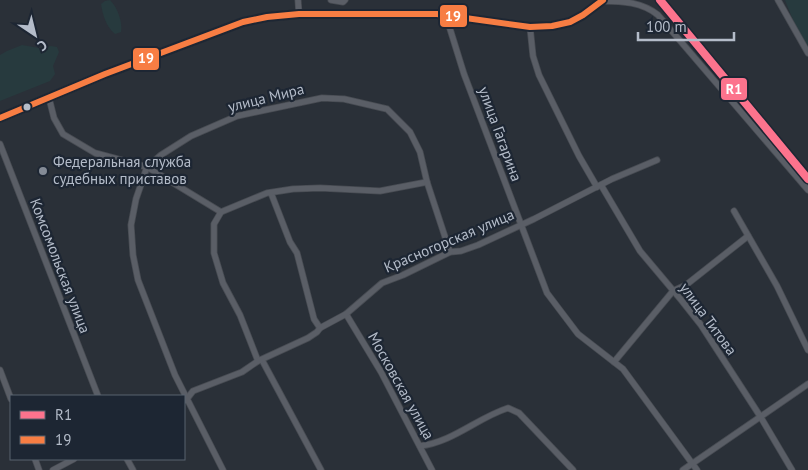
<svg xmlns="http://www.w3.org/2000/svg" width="808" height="470" viewBox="0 0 808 470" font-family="'PT Sans',sans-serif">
<rect width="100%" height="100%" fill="#2a3038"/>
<g fill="#273a3e">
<path d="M110,0C117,7 123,22 121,32L115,34C106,26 103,16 101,4L105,1Z"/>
<polygon points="785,0 808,0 808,46 797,30"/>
<polygon points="22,45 39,48 51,46 57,47 59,52 53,66 55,74 50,81 0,101 0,55 7,51"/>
</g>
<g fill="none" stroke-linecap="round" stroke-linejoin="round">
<g stroke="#484c53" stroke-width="7">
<g id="street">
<polyline points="298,0 299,14"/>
<polyline points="331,0 343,2 345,0"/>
<polyline points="778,0 808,53"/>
<path d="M602,1C622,1 642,2 658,15L808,190"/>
<polyline points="446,16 464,74 547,293 578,334 623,369 697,470"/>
<polyline points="530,27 533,56 539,75 579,156 597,187"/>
<polyline points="49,98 54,118 63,134 95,153 147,167 221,212"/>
<polyline points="0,144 98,396"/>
<polyline points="601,185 640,251 682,301 701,325 760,416 792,470"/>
<polyline points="271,193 290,242 297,253 314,319 320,328"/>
<polyline points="734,211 777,286 808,350"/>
<polyline points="346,314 381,372 432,470"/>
<polyline points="262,360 321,470"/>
<polyline points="258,361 240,315 223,283 214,253 214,224 221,212 267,193 293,189 320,188 380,191 427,182"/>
<polyline points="614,362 673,291 686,285 748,236"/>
<polyline points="0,370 11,399"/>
<polyline points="186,400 193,391 242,372 258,361 308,338 317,332 320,328 346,314 382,283 403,275 450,252 461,251 478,245 534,219 612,179 657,160"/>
<path d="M420,446C453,442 477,418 508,408L519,413L573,470"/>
<polyline points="35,459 39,470"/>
<polyline points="127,459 133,470"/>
<polyline points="53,470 74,459"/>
<polyline points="223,470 175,375 138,280 133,255 131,225 136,199 147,167 161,155 191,136 237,116 322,98 344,99 387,109 410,132 420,152 427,182 450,252"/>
<polyline points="683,470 808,384"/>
</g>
</g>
<g stroke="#484c53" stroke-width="9">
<polyline id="secondary" points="0,118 105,74 243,22 267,17 299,14 437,14 530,27 552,26 570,22 583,15 603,0"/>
</g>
<use href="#street" stroke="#5a5e66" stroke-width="5.5"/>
<use href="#secondary" stroke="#595d64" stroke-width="8"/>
<g stroke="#1d2633" stroke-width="10">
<polyline id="bus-1" points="0,118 105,74 243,22 267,17 299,14 437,14 530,27 552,26 570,22 583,15 603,0"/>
</g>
<use href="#bus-1" stroke="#f77d43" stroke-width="6"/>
<g stroke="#1d2633" stroke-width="11">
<polyline id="rail-1" points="660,0 808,179"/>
</g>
<use href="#rail-1" stroke="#fc738d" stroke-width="8"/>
</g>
<circle fill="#b4bcc9" stroke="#1d2633" stroke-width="2" cx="27" cy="107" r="4.5"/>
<circle fill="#848b96" stroke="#1d2633" stroke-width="2" cx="43" cy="171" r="5"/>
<g text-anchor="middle" stroke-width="4.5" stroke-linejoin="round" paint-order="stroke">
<g font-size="15" fill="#b4bcc9" stroke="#1d2633">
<text transform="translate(266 98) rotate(-14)" y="5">улица Мира</text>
<text transform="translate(500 134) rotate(70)" y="5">улица Гагарина</text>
<text transform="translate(449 241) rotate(-23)" y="5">Красногорская улица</text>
<text transform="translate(60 266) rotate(69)" y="5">Комсомольская улица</text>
<text transform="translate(708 319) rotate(54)" y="5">улица Титова</text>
<text transform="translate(401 386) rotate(61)" y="5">Московская улица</text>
</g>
<g font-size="15" fill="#b4bcc9" stroke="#1d2633" text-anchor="start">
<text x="53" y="167">Федеральная служба<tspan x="53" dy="17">судебных приставов</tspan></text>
</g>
</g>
<g stroke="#1d2633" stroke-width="2">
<rect x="439" y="4" width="29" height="24" rx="5" fill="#f77d43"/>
<rect x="132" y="47" width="28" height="24" rx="5" fill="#f77d43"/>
<rect x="720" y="77" width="28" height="24" rx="5" fill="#fc738d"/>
</g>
<g font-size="14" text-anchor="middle" font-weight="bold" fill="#fff">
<text x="453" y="21">19</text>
<text x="146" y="63">19</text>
<text x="734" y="94">R1</text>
</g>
<rect x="10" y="395" width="175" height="65" fill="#1d2633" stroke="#59626f"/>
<rect x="20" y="411" width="25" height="8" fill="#fc738d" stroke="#59626f"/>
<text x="55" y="420" font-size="15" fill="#b4bcc9">R1</text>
<rect x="20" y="436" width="25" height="8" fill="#f77d43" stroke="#59626f"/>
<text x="55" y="445" font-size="15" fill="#b4bcc9">19</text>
<g transform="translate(35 35) rotate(145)" stroke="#1d2633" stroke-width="4" paint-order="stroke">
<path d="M0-4L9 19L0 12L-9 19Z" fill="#b4bcc9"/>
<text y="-8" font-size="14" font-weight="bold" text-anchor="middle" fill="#b4bcc9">С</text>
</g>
<path d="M638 32v8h96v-8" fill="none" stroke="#b4bcc9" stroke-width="2.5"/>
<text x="646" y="32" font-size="15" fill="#b4bcc9" stroke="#1d2633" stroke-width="4" paint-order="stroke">100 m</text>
</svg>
